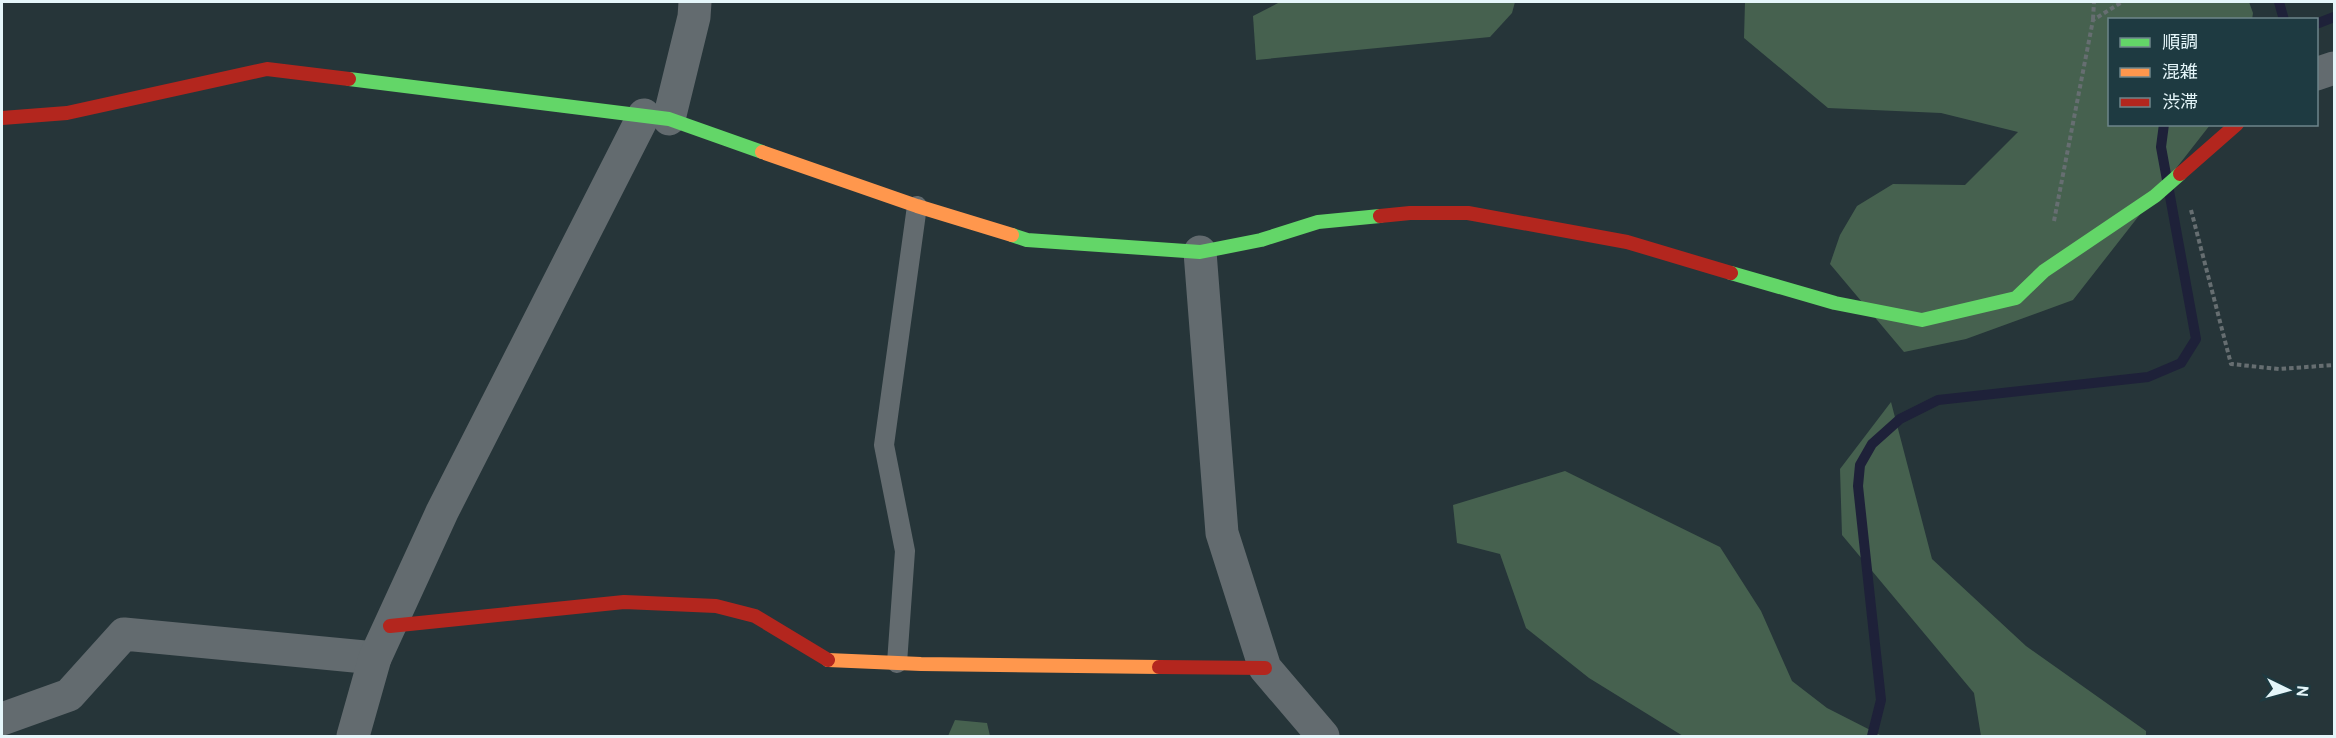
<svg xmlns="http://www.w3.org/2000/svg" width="2336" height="738" viewBox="0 0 2336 738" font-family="Overpass,'Noto Sans JP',sans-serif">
<rect width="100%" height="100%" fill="#263539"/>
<g fill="#46614f">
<polygon points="1280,2 1515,2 1512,13 1490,37 1256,60 1253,16"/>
<polygon points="1745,2 2249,2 2253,13 2252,20 2110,20 2110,124 2210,125 2073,300 1966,339 1904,352 1830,264 1840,235 1857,206 1893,184 1965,185 2018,132 1941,113 1828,108 1744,38"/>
<polygon points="1891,402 1932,559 2026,646 2146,731 2146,736 1981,736 1974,693 1842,535 1840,469"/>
<polygon points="1565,471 1720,547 1761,611 1792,681 1827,708 1882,736 1683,736 1589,678 1526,628 1500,554 1457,543 1453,505"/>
<polygon points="955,720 987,723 990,736 948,736"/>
</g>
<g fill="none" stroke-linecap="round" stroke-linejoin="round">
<g stroke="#1e2139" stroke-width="10">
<polyline points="2279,2 2284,20"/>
<polyline points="2316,24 2334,17"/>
<polyline points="1872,736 1881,700 1858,486 1860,465 1872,444 1900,419 1938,400 2148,377 2181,363 2196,339 2161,147 2164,124"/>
</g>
<g stroke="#666e71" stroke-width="4" stroke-dasharray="4.5 3" stroke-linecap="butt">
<polyline points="2093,19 2094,2"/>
<polyline points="2191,210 2231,364 2279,369 2334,365"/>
<polyline points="2054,221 2093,20 2122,2"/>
</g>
<polyline stroke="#636b6f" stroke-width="20" points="897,663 905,551 884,445 917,206"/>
<g stroke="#636b6f" stroke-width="33">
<polyline points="2316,74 2334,68"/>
<polyline points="669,119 694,17 695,2"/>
<polyline points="1200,252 1222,533 1265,668 1323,736"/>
<polyline points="2,719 69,695 124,634 375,658"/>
<polyline points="353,736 375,658 442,512 644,115"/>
</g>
<g stroke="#63d668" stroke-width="14">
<polyline points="349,79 669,119 762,152"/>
<polyline points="1012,235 1027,240 1200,252 1261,240 1318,222 1380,216"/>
<polyline points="1731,273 1835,303 1922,320 2016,298 2044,271 2155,196 2180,174"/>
</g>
<g stroke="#ff974d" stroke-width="14">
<polyline points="762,152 917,206 1012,235"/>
<polyline points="828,660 921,664 1159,667"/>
</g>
<g stroke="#b3261e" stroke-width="14">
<polyline points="2,118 67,113 267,69 349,79"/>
<polyline points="2180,174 2237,124"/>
<polyline points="1380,216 1410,213 1468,213 1627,242 1731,273"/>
<polyline points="390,626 624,602 716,606 755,616 828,660"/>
<polyline points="1159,667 1265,668"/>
</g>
</g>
<rect width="2336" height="738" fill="none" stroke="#e5f6fa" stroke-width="6"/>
<rect x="2108" y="18" width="210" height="108" fill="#1e3a41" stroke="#6e858b" stroke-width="1.5"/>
<rect x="2120" y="38" width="30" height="9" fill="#63d668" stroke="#6e858b" stroke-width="1.5"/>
<text x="2162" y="48" font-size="18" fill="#e5f6fa">順調</text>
<rect x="2120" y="68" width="30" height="9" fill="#ff974d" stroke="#6e858b" stroke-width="1.5"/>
<text x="2162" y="78" font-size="18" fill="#e5f6fa">混雑</text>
<rect x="2120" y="98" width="30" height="9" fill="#b3261e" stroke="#6e858b" stroke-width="1.5"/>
<text x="2162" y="108" font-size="18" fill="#e5f6fa">渋滞</text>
<g transform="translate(2288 690) rotate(95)" stroke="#1e3a41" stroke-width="4.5" paint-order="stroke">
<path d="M0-4.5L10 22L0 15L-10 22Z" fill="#e5f6fa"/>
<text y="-9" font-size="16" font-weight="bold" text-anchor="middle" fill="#e5f6fa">N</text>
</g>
</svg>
